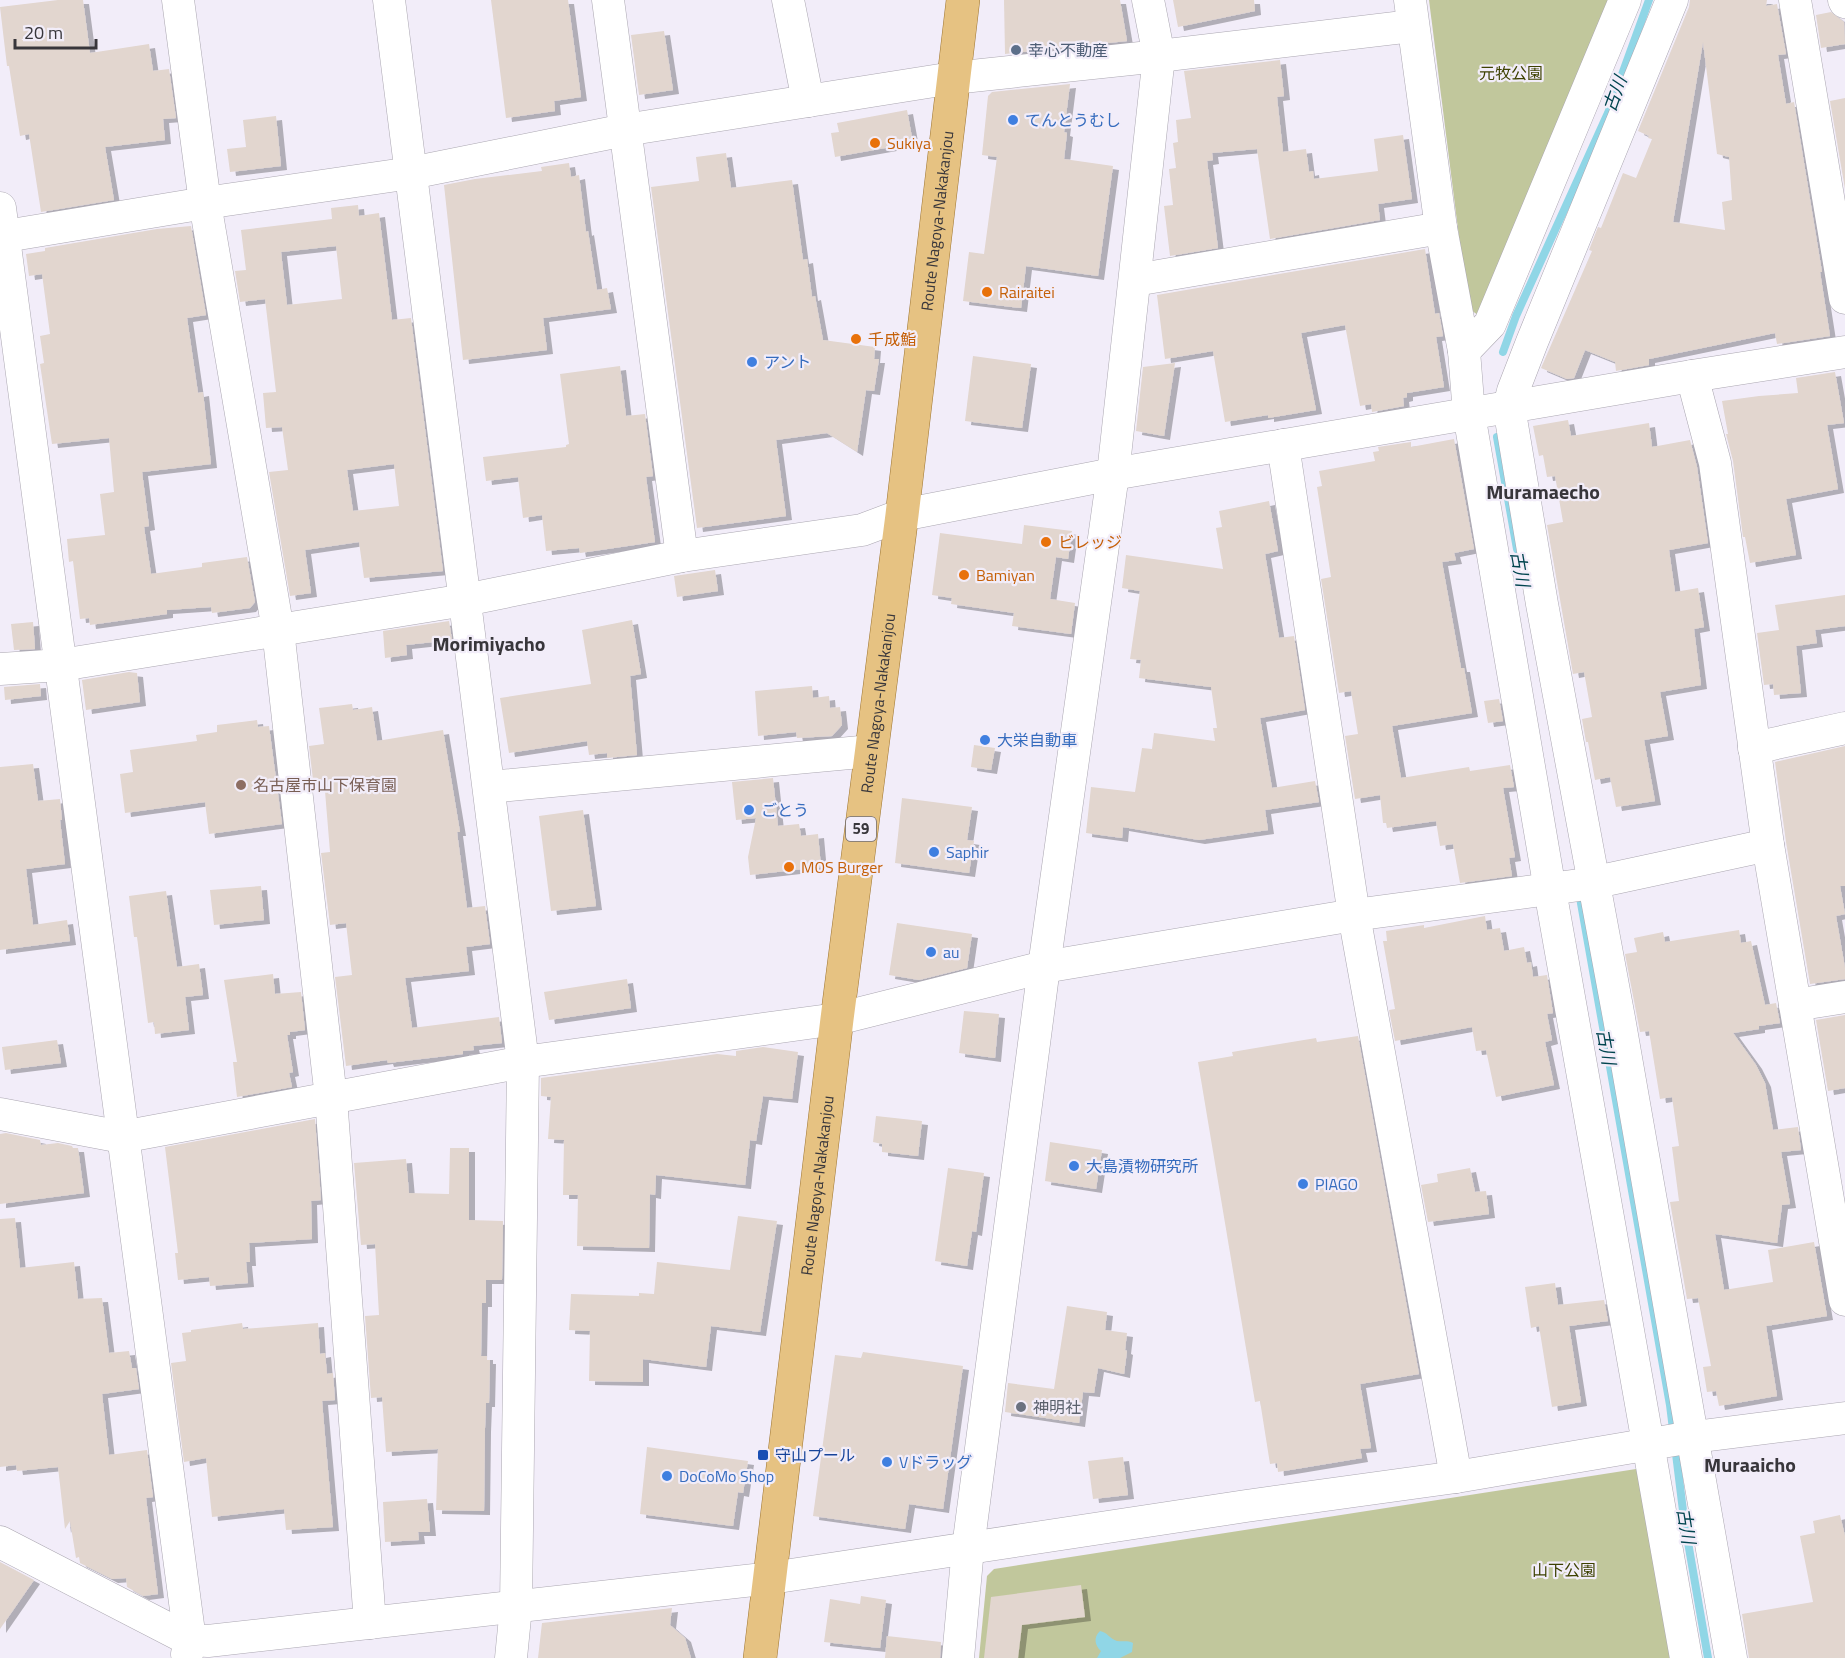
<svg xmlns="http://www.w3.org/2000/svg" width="1845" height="1658" viewBox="0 0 1845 1658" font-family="'Titillium Web','Noto Sans JP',sans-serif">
<defs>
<filter id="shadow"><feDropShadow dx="6" dy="4" stdDeviation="0" flood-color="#0004"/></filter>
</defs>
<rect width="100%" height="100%" fill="#f2edf9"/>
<g fill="#c1c79c">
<polygon points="1429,0 1621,0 1478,315 1468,308"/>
<polygon points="1636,1469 1645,1474 1676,1658 979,1658 987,1576 994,1569"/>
</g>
<path fill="#90d6e6" d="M1100,1631C1107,1632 1110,1639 1117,1641C1123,1642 1127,1640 1133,1643L1132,1652L1120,1658H1097L1101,1651C1095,1646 1093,1637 1100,1631Z"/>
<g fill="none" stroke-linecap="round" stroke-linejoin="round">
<g stroke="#90d6e6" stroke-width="8">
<polyline points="1503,352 1516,316 1608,113 1649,0"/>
<polyline points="1497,437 1517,549"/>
<polyline points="1579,892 1670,1405 1684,1519 1708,1658"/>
</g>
</g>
<g fill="#e2d6cf" fill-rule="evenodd" filter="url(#shadow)">
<polygon points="58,0 83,0 90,53 149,44 153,71 169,69 176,118 163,119 165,140 105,147 114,200 41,212 29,134 20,136 9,66 7,66 0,7"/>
<polygon points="491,0 568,0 581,97 554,101 555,111 506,118"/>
<polygon points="1004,0 1120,0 1127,41 1005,54"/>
<polygon points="1173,0 1254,0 1255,11 1178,27"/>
<path d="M1690,0H1767L1766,6L1777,4L1786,54L1778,55L1786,104L1794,102L1822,272H1820L1830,336L1777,344L1775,333L1649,359V365L1616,371L1615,362L1585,350L1574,378L1567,379L1541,368L1592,251L1589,250L1598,227L1601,228L1623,173L1636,178L1652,139L1648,138L1649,136L1638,131L1689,7ZM1703,42L1717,154L1729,157L1732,200L1722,202L1725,230L1673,222Z"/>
<polygon points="1831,12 1844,22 1845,44 1821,48 1816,15"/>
<polygon points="664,31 673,90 639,95 631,35"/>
<polygon points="1280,60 1284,96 1277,97 1283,152 1306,149 1309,172 1313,171 1314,179 1378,171 1374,139 1403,135 1412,199 1378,204 1380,220 1270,239 1257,149 1212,153 1213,160 1207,161 1218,248 1170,256 1164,206 1173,205 1169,169 1176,168 1173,143 1178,142 1176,120 1191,118 1184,71"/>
<polygon points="1070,84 1064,132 1067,133 1064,159 1113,166 1098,276 1026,266 1021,308 963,301 969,252 984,254 997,157 982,155 988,96 992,92"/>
<polygon points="1845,98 1845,189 1830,101"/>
<polygon points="907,110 913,143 835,157 831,133 839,132 837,123"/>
<polygon points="276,116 281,166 230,172 227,149 246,147 243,120"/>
<polygon points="726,153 731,188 792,180 803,260 807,259 812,297 815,296 823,340 875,347 874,359 879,359 874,391 866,390 857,452 827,433 776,440 786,516 697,528 651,187 699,181 696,157"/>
<polygon points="569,163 571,177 579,175 586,232 588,231 597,290 607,288 611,309 543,318 547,350 463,360 444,185 475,179 542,171 541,167"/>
<path d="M358,205L359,216L379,213L392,320L411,318L443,571L364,578L359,542L305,550L311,593L290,596L269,472L288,470L282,427L266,428L263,393L276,392L265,299L240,302L235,271L246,270L241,230L332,219L331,208ZM336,246L342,299L287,305L281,252ZM394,464L399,506L353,511L347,470Z"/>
<polygon points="191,226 206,315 187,318 198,393 203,392 211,464 142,472 149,526 144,527 151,574 202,567 202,563 247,557 255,602 250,608 212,613 211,607 167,610 167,614 90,625 89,618 80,619 73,561 69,562 67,539 105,535 100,494 114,492 109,438 52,444 40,364 44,363 40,336 50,334 42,274 29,276 26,254 45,251 45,248 157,229"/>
<polygon points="1425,249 1435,314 1439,313 1443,336 1436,337 1444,387 1407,393 1407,397 1403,398 1404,406 1372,412 1371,404 1360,406 1345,325 1301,333 1316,410 1268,418 1268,415 1225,422 1213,351 1165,359 1157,295"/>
<polygon points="973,356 1031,364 1022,428 965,421"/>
<polygon points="1175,363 1164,436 1136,431 1143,367"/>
<polygon points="620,366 626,416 645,414 653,476 646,477 655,542 580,553 579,548 546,551 542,515 523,518 518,477 486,481 483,457 566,447 566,445 569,444 560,374"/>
<polygon points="1835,372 1844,423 1827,425 1838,489 1786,499 1796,555 1750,563 1745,537 1743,537 1733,461 1726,434 1728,434 1722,401 1759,396 1798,393 1796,378"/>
<polygon points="1568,420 1571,436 1649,423 1652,447 1690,440 1697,467 1708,543 1669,550 1675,592 1698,588 1704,627 1694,629 1701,685 1660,692 1668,736 1644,740 1655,801 1616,807 1610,777 1595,780 1588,742 1586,742 1582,719 1592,717 1584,672 1573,674 1547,525 1563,522 1555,476 1547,477 1543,455 1539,456 1533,426"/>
<polygon points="1454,439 1474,549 1454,553 1456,560 1442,562 1461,668 1464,668 1472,713 1392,726 1401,778 1469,767 1470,771 1510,765 1514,787 1503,788 1515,857 1509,858 1512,876 1460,883 1453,844 1440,846 1436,821 1387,828 1386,823 1383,823 1380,795 1355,799 1345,736 1358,734 1351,691 1339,693 1321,579 1331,577 1317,487 1322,486 1319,471 1375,461 1373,452 1379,451 1378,447 1411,442 1411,447"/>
<polygon points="1269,501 1278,551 1265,554 1279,638 1294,636 1305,710 1260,718 1272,788 1315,781 1319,802 1265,810 1268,830 1199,840 1123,827 1122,838 1086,833 1091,787 1135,792 1142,748 1152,749 1154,733 1215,741 1213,728 1217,728 1211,687 1139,678 1141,660 1130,659 1140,591 1122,588 1126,555 1223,569 1216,528 1222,527 1219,511"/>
<polygon points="1024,525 1072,531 1068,559 1056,557 1050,599 1075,603 1071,634 1012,626 1014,613 951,604 952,598 932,595 940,533 1022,544"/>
<polygon points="715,570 718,591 677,597 674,576"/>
<polygon points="1845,595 1845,626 1815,630 1817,643 1796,646 1801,693 1774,695 1773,684 1764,685 1757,633 1779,630 1775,605"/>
<polygon points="632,620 641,674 630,676 637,755 607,758 607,753 589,755 587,741 509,753 500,698 591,684 582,630"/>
<polygon points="449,621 452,640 406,645 407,655 385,658 383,631"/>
<polygon points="33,622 35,649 14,650 11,624"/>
<polygon points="129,672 137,673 140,702 86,710 82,680"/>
<polygon points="40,684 41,696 5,700 4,687"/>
<polygon points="812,686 813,698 829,696 830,708 840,707 842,725 832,736 797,738 796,732 758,736 755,691"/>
<polygon points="1499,699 1503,721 1488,723 1484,701"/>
<polygon points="352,704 353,710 372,707 377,741 443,730 460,832 457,832 467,908 485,906 490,944 466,947 469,971 405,978 412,1028 499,1017 502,1043 473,1046 474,1050 463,1051 463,1054 388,1063 387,1060 346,1066 335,977 352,975 346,923 330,925 321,853 330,852 324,779 313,780 309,746 324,744 319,708"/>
<polygon points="257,720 258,727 269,726 282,824 209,834 205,802 125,813 120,774 133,772 130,750 197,741 196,735 217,732 217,725"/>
<polygon points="974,745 995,748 991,770 971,767"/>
<polygon points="1845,746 1845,886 1840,886 1845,914 1836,916 1845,968 1845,979 1810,984 1786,842 1775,762"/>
<polygon points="33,764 38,801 60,799 62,820 60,820 65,864 26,869 33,925 67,920 70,941 0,950 0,767"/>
<polygon points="773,778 778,826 799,824 801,836 818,834 821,867 750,875 748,857 756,818 736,820 732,782"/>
<polygon points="902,798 972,807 967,840 974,841 969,873 895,863"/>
<polygon points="583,810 596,906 551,911 539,816"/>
<polygon points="261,886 264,920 214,925 210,890"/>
<polygon points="166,891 177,967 199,964 203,995 185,997 189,1030 155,1034 154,1022 148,1023 137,937 134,937 129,896"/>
<polygon points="1485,916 1487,930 1500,928 1504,951 1524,947 1527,963 1531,962 1533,977 1547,975 1553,1013 1547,1014 1552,1040 1545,1042 1554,1085 1496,1097 1486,1050 1476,1051 1472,1027 1395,1041 1389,1010 1395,1009 1383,941 1387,941 1386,931 1424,925 1424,928"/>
<polygon points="897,923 972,934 967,968 919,980 889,975"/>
<polygon points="1739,930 1741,943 1751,941 1765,1005 1776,1003 1780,1023 1759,1026 1759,1029 1733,1033 1756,1065 1765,1083 1773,1130 1798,1127 1801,1150 1781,1152 1790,1204 1782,1205 1777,1243 1715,1234 1724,1290 1773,1282 1768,1250 1814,1242 1827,1316 1766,1326 1777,1396 1719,1406 1716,1391 1707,1392 1703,1367 1711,1366 1698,1298 1687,1299 1670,1202 1679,1201 1672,1147 1679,1146 1672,1097 1660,1099 1649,1031 1640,1032 1625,954 1637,952 1634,938 1663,932 1665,942"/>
<polygon points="273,974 275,994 301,992 305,1030 290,1032 290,1035 287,1035 293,1072 289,1073 292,1087 237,1097 233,1062 237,1062 224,980"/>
<polygon points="627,979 631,1008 549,1020 544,992"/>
<polygon points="964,1011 999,1014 995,1058 959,1053"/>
<polygon points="1845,1015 1845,1088 1828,1091 1816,1020"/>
<polygon points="1358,1036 1419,1374 1360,1384 1371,1448 1360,1449 1362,1458 1278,1472 1277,1463 1270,1464 1260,1401 1255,1402 1198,1062 1233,1056 1232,1052 1316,1038 1317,1042"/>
<polygon points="57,1040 61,1063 5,1070 2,1047"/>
<polygon points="763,1047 798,1052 792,1099 763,1096 756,1141 750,1140 745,1185 656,1175 655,1195 650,1194 649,1248 577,1246 578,1195 563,1195 564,1140 548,1139 551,1097 541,1096 541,1078 717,1054 736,1056 736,1051"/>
<polygon points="876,1116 922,1121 918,1156 882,1152 882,1144 873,1142"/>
<polygon points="315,1119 321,1200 311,1201 312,1239 249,1243 250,1262 246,1262 248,1283 210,1286 209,1277 178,1280 175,1253 178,1253 165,1147"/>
<polygon points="6,1133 40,1140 41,1145 58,1143 72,1146 73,1148 78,1148 84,1193 0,1204 0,1134"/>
<polygon points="1050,1142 1102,1150 1096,1189 1045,1181"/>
<polygon points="450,1148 469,1148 469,1220 503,1221 502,1280 486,1280 486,1303 482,1303 481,1356 487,1356 487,1360 490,1360 489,1403 486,1403 485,1428 484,1511 436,1510 438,1449 386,1452 382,1397 371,1398 365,1316 379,1315 375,1244 361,1245 354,1163 406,1159 409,1193 449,1194"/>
<polygon points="948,1168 984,1173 976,1232 972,1231 967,1266 935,1261"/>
<polygon points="1470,1168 1475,1192 1486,1191 1489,1214 1428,1222 1421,1185 1438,1182 1437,1174"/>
<polygon points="738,1216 777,1221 760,1332 711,1326 706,1367 643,1359 643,1382 589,1381 590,1331 569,1330 571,1294 639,1296 639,1293 654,1294 657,1262 730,1270"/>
<polygon points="15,1218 20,1268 74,1262 78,1299 102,1298 109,1353 129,1351 132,1368 136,1368 139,1389 102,1394 109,1455 147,1450 153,1497 146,1498 158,1594 143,1596 127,1587 126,1578 112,1579 80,1563 79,1557 76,1558 70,1521 65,1529 58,1467 17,1471 16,1465 0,1467 0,1219"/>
<polygon points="1555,1283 1558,1305 1604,1300 1608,1321 1569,1326 1581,1402 1552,1407 1539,1326 1531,1328 1525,1287"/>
<polygon points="1067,1306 1107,1312 1105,1330 1127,1333 1125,1350 1127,1351 1124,1374 1098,1368 1094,1393 1083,1392 1079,1423 1005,1412 1008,1383 1054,1389"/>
<polygon points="242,1323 243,1329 318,1323 320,1354 325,1353 327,1374 333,1373 335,1400 322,1401 333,1527 286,1530 284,1509 212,1517 206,1458 184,1462 171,1363 186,1361 182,1333 191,1332 191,1330"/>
<polygon points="863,1352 963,1366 943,1509 909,1504 905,1529 813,1516 835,1355 861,1358"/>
<polygon points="647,1447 748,1461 743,1493 738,1492 733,1526 640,1514"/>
<polygon points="1123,1457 1128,1495 1093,1499 1088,1461"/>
<polygon points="427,1499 430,1532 418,1532 419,1540 385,1542 383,1502"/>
<polygon points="1840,1515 1845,1536 1845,1658 1749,1658 1742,1614 1813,1602 1800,1536 1815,1533 1813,1521"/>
<polygon points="0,1562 34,1580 0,1629"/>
<polygon points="1081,1585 1085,1617 1022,1625 1018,1658 984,1658 991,1597"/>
<polygon points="861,1596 886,1600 880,1648 824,1642 830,1599 860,1604"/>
<polygon points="672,1608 670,1625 685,1638 691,1658 538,1658 542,1623"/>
<polygon points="887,1636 941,1642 940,1658 885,1658"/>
</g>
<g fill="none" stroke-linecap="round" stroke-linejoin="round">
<g stroke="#aba7b1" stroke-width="33">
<g id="minor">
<polyline points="178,0 205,203 278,630 331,1098 370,1623"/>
<polyline points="389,0 523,1062 516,1607 511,1658"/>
<polyline points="608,0 682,556"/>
<polyline points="788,0 808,101"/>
<polyline points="1410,0 1441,228 1464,351 1469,414 1550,890 1686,1658"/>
<polyline points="1672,0 1532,342 1513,391 1509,407 1542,604 1619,1018 1731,1658"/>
<polyline points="1795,0 1845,298"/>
<polyline points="1844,0 1845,2"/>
<polyline points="0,208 190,1640 187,1654"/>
<polyline points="0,237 205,203 411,173 625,130 953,78 1159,56 1412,26"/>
<polyline points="1135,280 1441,228"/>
<polyline points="1464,351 1490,324 1625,0"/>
<polyline points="1692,376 1715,463 1768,845 1845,1300"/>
<polyline points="1283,445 1354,915 1456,1477"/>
<polyline points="0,669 61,665 465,600 682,556 862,530 902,515 1113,474 1692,376 1845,352"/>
<polyline points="1754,748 1845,728"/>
<polyline points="489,787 871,751"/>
<polyline points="1795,1005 1845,997"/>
<polyline points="0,1114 122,1137 523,1062 837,1019 1044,967 1354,915 1587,884 1768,845"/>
<polyline points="0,1542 190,1640 208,1641 771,1578 1246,1506 1456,1477 1686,1438 1845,1418"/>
<polyline points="958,1658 968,1548 1044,967 1113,474 1159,56 1148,0"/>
</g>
</g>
<g stroke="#9e7633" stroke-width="34">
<g id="primary">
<path id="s1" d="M760,1658L837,1019L902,515L963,0"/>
</g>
</g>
<use href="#minor" stroke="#fff" stroke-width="32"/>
<use href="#primary" stroke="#e6c282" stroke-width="33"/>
</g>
<circle fill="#5c6f8a" stroke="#f2edf9" stroke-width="2" cx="1016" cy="50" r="6"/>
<g fill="#3f7fe0" stroke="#f2edf9" stroke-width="2">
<circle cx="1013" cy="120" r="6"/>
<circle cx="752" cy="362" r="6"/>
<circle cx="985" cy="740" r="6"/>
<circle cx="749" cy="810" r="6"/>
<circle cx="934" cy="852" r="6"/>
<circle cx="931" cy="952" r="6"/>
<circle cx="1074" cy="1166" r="6"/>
<circle cx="1303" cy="1184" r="6"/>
<circle cx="887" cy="1462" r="6"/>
<circle cx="667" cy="1476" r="6"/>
</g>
<g fill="#e8710a" stroke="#f2edf9" stroke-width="2">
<circle cx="875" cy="143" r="6"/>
<circle cx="987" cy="292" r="6"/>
<circle cx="856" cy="339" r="6"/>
<circle cx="1046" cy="542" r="6"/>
<circle cx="964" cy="575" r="6"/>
<circle cx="789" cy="867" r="6"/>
</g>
<circle fill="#8d6e63" stroke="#f2edf9" stroke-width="2" cx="241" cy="785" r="6"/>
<circle fill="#6b7280" stroke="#f2edf9" stroke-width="2" cx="1021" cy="1407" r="6"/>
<rect fill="#1a4fb4" stroke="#f2edf9" stroke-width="2" x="757" y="1449" width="12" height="12" rx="3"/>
<g text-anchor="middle" stroke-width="4.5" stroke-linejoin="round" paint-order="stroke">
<rect fill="#f2edf9" stroke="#706d74" stroke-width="1.5" x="846" y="817" width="30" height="24" rx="4.5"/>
<g font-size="15" font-weight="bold" fill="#38363b">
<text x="861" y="834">59</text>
</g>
<g font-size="16" fill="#4e5e75" stroke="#f2edf9" text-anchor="start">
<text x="1028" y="56">幸心不動産</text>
</g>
<g font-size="16" fill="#3d4100" stroke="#f2edf9">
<text x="1511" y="79">元牧公園</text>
<text x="1564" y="1576">山下公園</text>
</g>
<g font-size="16" fill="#366cbe" stroke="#f2edf9" text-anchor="start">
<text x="1025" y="126">てんとうむし</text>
<text x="764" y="368">アント</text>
<text x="997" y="746">大栄自動車</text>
<text x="761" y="816">ごとう</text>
<text x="946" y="858">Saphir</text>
<text x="943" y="958">au</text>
<text x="1086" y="1172">大島漬物研究所</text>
<text x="1315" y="1190">PIAGO</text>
<text x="899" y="1468">Vドラッグ</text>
<text x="679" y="1482">DoCoMo Shop</text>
</g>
<g font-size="16" fill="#c56008" stroke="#f2edf9" text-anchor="start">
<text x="887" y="149">Sukiya</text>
<text x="999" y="298">Rairaitei</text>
<text x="868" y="345">千成鮨</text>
<text x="1058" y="548">ビレッジ</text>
<text x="976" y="581">Bamiyan</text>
<text x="801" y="873">MOS Burger</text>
</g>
<g font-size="16" fill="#38363b" stroke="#f2edf9">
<text dy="6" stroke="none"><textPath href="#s1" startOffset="1448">Route Nagoya-Nakakanjou</textPath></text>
<text dy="6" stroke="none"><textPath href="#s1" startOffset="962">Route Nagoya-Nakakanjou</textPath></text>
<text dy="6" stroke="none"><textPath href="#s1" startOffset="476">Route Nagoya-Nakakanjou</textPath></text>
</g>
<g font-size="16" fill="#785e54" stroke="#f2edf9" text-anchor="start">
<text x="253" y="791">名古屋市山下保育園</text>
</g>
<g font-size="16" fill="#5b616d" stroke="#f2edf9" text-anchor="start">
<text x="1033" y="1413">神明社</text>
</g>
<g font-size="16" fill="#164399" stroke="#f2edf9" text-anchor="start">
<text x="775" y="1461">守山プール</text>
</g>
<g font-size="18" font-style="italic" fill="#00444f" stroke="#f2edf9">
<text transform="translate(1615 94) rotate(-70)" y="6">古川</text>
<text transform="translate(1520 569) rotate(80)" y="6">古川</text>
<text transform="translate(1606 1047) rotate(80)" y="6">古川</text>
<text transform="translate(1686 1526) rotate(81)" y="6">古川</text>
</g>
<g font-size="20" font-weight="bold" fill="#38363b" stroke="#f2edf9">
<text x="1543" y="499">Muramaecho</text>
<text x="489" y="651">Morimiyacho</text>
<text x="1750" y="1472">Muraaicho</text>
</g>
</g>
<path d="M15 39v9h81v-9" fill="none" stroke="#38363b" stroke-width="3"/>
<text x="24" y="39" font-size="18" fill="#38363b" stroke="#f2edf9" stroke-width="4.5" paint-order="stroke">20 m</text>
</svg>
